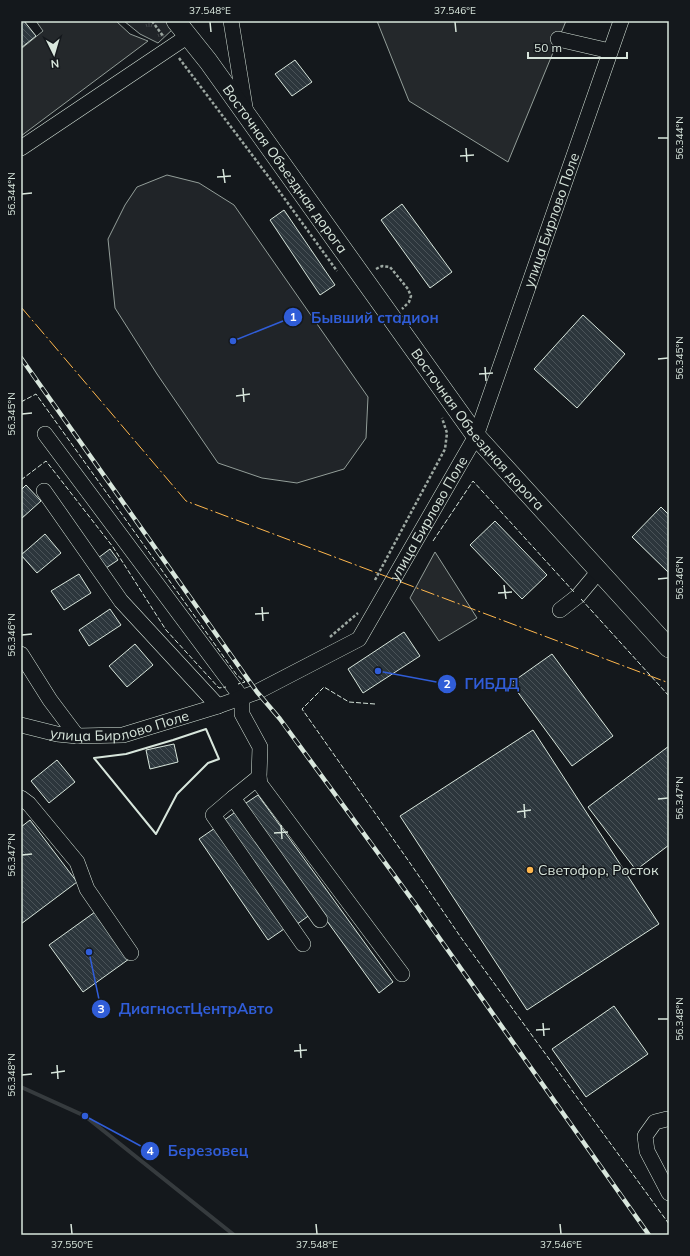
<svg xmlns="http://www.w3.org/2000/svg" width="690" height="1256" viewBox="0 0 690 1256" font-family="Mulish,sans-serif">
<defs>
<pattern id="grass-tufts" width="24" height="20" patternUnits="userSpaceOnUse"><rect width="24" height="20" fill="#202428"/><path d="M3 7l-1-3M5 7V3M7 7l1-3M15 17l-1-3M17 17v-4M19 17l1-3" fill="none" stroke="#404447"/></pattern>
<pattern id="building-back-hatch" width="6" height="6" patternUnits="userSpaceOnUse"><rect width="6" height="6" fill="#2c363c"/><path d="M-1 5l2 2M0 0l6 6M5-1l2 2" fill="none" stroke="#4a5358"/></pattern>
</defs>
<rect width="100%" height="100%" fill="#14181c"/>
<polygon fill="url(#grass-tufts)" stroke="#939e99" points="124,21 166,21 173,29 158,43 140,34"/>
<polygon fill="#202428" stroke="#939e99" points="167,175 199,183 234,205 368,397 366,438 344,469 297,483 262,478 218,463 157,374 115,308 108,239 125,205 137,187"/>
<g fill="#24282b" stroke="#939e99">
<polygon points="36,21 116,21 130,34 148,41 21,136 21,49 43,31"/>
<polygon points="377,21 566,21 508,162 409,101"/>
<polygon points="435,552 477,618 439,641 410,598"/>
</g>
<g fill="none" stroke-linecap="round" stroke-linejoin="round">
<polyline stroke="#363b3e" stroke-width="4" points="21,1087 85,1116 234,1235"/>
</g>
<g fill="url(#building-back-hatch)" stroke="#d8e6dc">
<polygon points="21,21 24,21 36,36 21,48"/>
<polygon points="295,60 312,82 292,96 275,74"/>
<polygon points="402,204 452,272 430,288 381,220"/>
<polygon points="284,210 335,285 320,295 270,220"/>
<polygon points="583,315 625,354 577,408 534,369"/>
<polygon points="26,485 41,501 21,519 21,490"/>
<polygon points="661,507 669,515 669,573 632,537"/>
<polygon points="495,521 547,575 522,599 470,545"/>
<polygon points="45,534 61,553 37,573 21,555"/>
<polygon points="110,549 118,560 106,568 98,558"/>
<polygon points="79,574 91,593 64,610 51,591"/>
<polygon points="110,609 121,625 89,646 79,630"/>
<polygon points="404,632 420,656 363,693 348,669"/>
<polygon points="135,644 153,665 127,687 109,666"/>
<polygon points="552,654 613,736 572,766 511,683"/>
<polygon points="533,730 659,924 527,1010 400,816"/>
<polygon points="174,744 178,762 150,769 146,750"/>
<polygon points="669,746 669,845 636,870 588,807"/>
<polygon points="57,760 75,782 49,803 31,781"/>
<polygon points="258,795 393,982 379,993 243,805"/>
<polygon points="238,810 311,914 296,925 223,821"/>
<polygon points="30,820 77,882 21,924 21,827"/>
<polygon points="215,828 284,929 268,940 199,839"/>
<polygon points="95,912 129,959 83,992 49,945"/>
<polygon points="614,1006 648,1054 586,1097 552,1049"/>
</g>
<g fill="none" stroke-linecap="round" stroke-linejoin="round">
<g stroke="#d8e6dc" stroke-width="16">
<g id="minor">
<polyline points="231,21 246,113"/>
<polyline points="558,39 610,51"/>
<polyline points="21,148 188,36"/>
<polyline points="45,434 242,698 242,714 260,747 259,777 260,784 402,974"/>
<polyline points="44,491 121,601 218,706"/>
<polyline points="560,610 578,596 599,571"/>
<polyline points="21,654 50,700 77,736"/>
<path id="s1" d="M21,725L57,734L77,736L123,735L218,706L257,692L359,639L476,436L621,21"/>
<polyline points="259,777 233,798 320,920"/>
<polyline points="21,798 29,804 77,862 87,889 131,953"/>
<polyline points="233,798 213,815 303,944"/>
<polyline points="667,1119 655,1122 645,1136 647,1151 669,1193"/>
</g>
</g>
<g stroke="#d8e6dc" stroke-width="20">
<g id="major">
<path id="s2" d="M176,21L208,61L476,436L669,648"/>
</g>
</g>
<g stroke="#9da8a2" stroke-width="2.5" stroke-dasharray="3 2" stroke-linecap="butt">
<polyline points="152,21 163,36"/>
<polyline points="179,58 274,184 337,271"/>
<polyline points="376,269 382,266 390,267 408,289 411,296 409,302 402,309"/>
<polyline points="375,580 445,449 447,433 442,418"/>
<polyline points="330,637 358,613"/>
</g>
<use href="#minor" stroke="#14181c" stroke-width="15"/>
<use href="#major" stroke="#14181c" stroke-width="19"/>
<g stroke="#d8e6dc" stroke-width="4.5">
<polyline id="rail" points="21,358 257,692 280,719 416,905 649,1235"/>
</g>
<use href="#rail" stroke="#14181c" stroke-width="3" stroke-dasharray="9" stroke-linecap="butt"/>
<g stroke="#d8e6dc" stroke-width="1" stroke-dasharray="5 2" stroke-linecap="butt">
<polyline points="21,402 36,394 236,674 245,682 238,684"/>
<polyline points="21,480 46,461 113,547 166,630 219,688 226,687"/>
<polyline points="433,541 473,481 574,592"/>
<polyline points="581,599 669,696"/>
<polyline points="375,704 349,702 324,687 302,709 410,863 462,939 669,1224"/>
</g>
<polygon stroke="#d8e6dc" stroke-width="2" points="206,729 219,759 208,763 177,794 156,834 94,758 126,754 173,740"/>
<polyline stroke="#ffb74d" stroke-width="1" stroke-dasharray="14 3 2 3" stroke-linecap="butt" points="21,307 186,501 669,683"/>
</g>
<path fill="none" stroke="#d8e6dc" stroke-width="1.5" d="M210,22L211,32M455,22L456,32M658,138H668M466,148L467,162M460,156L474,155M223,169L225,183M217,177L231,176M22,194L32,193M658,359L668,358M485,367L486,381M479,374L493,373M243,388L244,402M236,396L250,394M22,414L32,413M658,579L668,578M504,585L506,599M498,593L512,592M262,607L263,621M255,614L269,613M22,635L32,634M658,799L668,798M524,804L525,818M517,812L531,810M281,825L282,839M274,833L288,832M22,855L32,854M658,1019H668M543,1023L544,1036M536,1030L550,1029M300,1044L301,1058M294,1051L307,1050M57,1065L58,1079M51,1073L65,1071M22,1075L32,1074M71,1224L72,1234M316,1224L317,1234M560,1224L561,1234"/>
<circle fill="#ffb74d" stroke="#14181c" stroke-width="1.5" cx="530" cy="870" r="4"/>
<g text-anchor="middle" stroke-width="3" stroke-linejoin="round" paint-order="stroke">
<g font-size="14" fill="#d8e6dc" stroke="#14181c">
<text dy="5" stroke="none"><textPath href="#s2" startOffset="184">Восточная Объездная дорога</textPath></text>
<text dy="5" stroke="none"><textPath href="#s1" startOffset="822">улица Бирлово Поле</textPath></text>
<text dy="5" stroke="none"><textPath href="#s2" startOffset="508">Восточная Объездная дорога</textPath></text>
<text dy="5" stroke="none"><textPath href="#s1" startOffset="498">улица Бирлово Поле</textPath></text>
<text dy="5" stroke="none"><textPath href="#s1" startOffset="101">улица Бирлово Поле</textPath></text>
</g>
<g font-size="14" fill="#d8e6dc" stroke="#14181c" text-anchor="start">
<text x="538" y="875">Светофор, Росток</text>
</g>
</g>
<path fill="none" stroke="#305dd8" stroke-width="1.5" d="M233 341L293 317M378 671L447 684M89 952L101 1009M85 1116L150 1151"/>
<g fill="#305dd8" stroke="#14181c" stroke-width="1.5">
<circle cx="233" cy="341" r="4"/>
<circle cx="378" cy="671" r="4"/>
<circle cx="89" cy="952" r="4"/>
<circle cx="85" cy="1116" r="4"/>
<circle cx="293" cy="317" r="10"/>
<circle cx="447" cy="684" r="10"/>
<circle cx="101" cy="1009" r="10"/>
<circle cx="150" cy="1151" r="10"/>
</g>
<g font-size="12" text-anchor="middle" font-weight="bold" fill="#fff">
<text x="293" y="321">1</text>
<text x="447" y="688">2</text>
<text x="101" y="1013">3</text>
<text x="150" y="1155">4</text>
</g>
<g font-size="15" text-anchor="middle" font-weight="bold" fill="#305dd8" stroke="#14181c" stroke-width="3" stroke-linejoin="round" paint-order="stroke">
<text x="375" y="323">Бывший стадион</text>
<text x="492" y="689">ГИБДД</text>
<text x="196" y="1014">ДиагностЦентрАвто</text>
<text x="208" y="1156">Березовец</text>
</g>
<rect width="690" height="1256" fill="none" stroke="#14181c" stroke-width="44"/>
<g transform="translate(54 54) rotate(175)" stroke="#14181c" stroke-width="3" paint-order="stroke">
<path d="M0-3L7 15L0 10L-7 15Z" fill="#d8e6dc"/>
<text y="-6" font-size="11" font-weight="bold" text-anchor="middle" fill="#d8e6dc">N</text>
</g>
<path d="M528 52v6h99v-6" fill="none" stroke="#d8e6dc" stroke-width="2"/>
<text x="534" y="52" font-size="12" fill="#d8e6dc" stroke="#14181c" stroke-width="3" paint-order="stroke">50 m</text>
<rect x="22" y="22" width="646" height="1212" fill="none" stroke="#d8e6dc" stroke-width="1.5"/>
<g font-size="10" text-anchor="middle" fill="#d8e6dc">
<text x="210" y="14">37.548°E</text>
<text x="455" y="14">37.546°E</text>
<text transform="translate(679 138) rotate(-90)" y="4">56.344°N</text>
<text transform="translate(11 194) rotate(-90)" y="4">56.344°N</text>
<text transform="translate(679 358) rotate(-90)" y="4">56.345°N</text>
<text transform="translate(11 414) rotate(-90)" y="4">56.345°N</text>
<text transform="translate(679 578) rotate(-90)" y="4">56.346°N</text>
<text transform="translate(11 635) rotate(-90)" y="4">56.346°N</text>
<text transform="translate(679 798) rotate(-90)" y="4">56.347°N</text>
<text transform="translate(11 855) rotate(-90)" y="4">56.347°N</text>
<text transform="translate(679 1019) rotate(-90)" y="4">56.348°N</text>
<text transform="translate(11 1075) rotate(-90)" y="4">56.348°N</text>
<text x="72" y="1248">37.550°E</text>
<text x="317" y="1248">37.548°E</text>
<text x="561" y="1248">37.546°E</text>
</g>
</svg>
